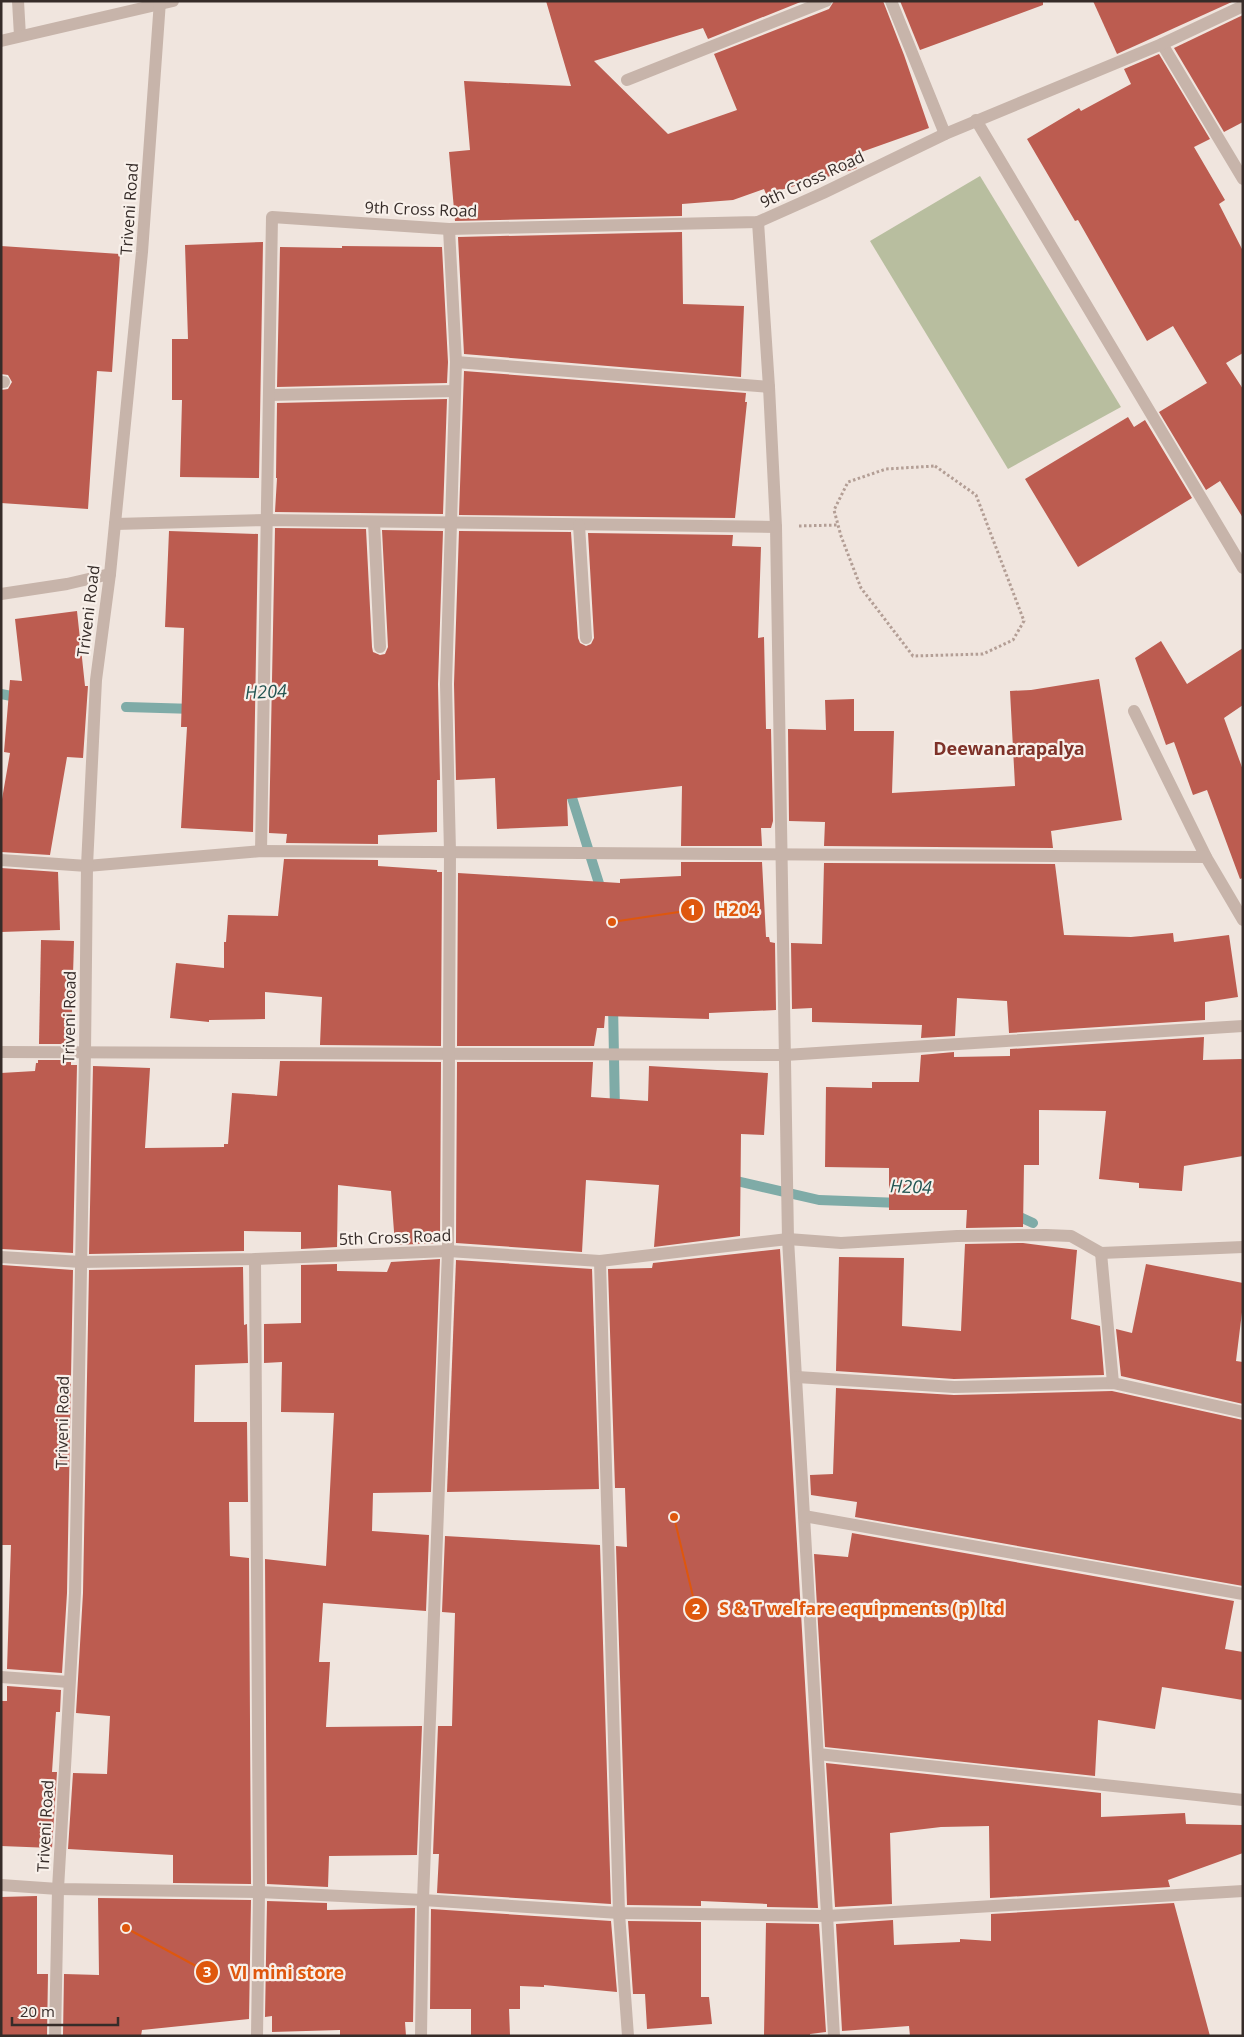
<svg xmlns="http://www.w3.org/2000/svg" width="1244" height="2037" viewBox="0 0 1244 2037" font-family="'Open Sans',sans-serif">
<rect width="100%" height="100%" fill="#f0e5de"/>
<polygon fill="#b8be9f" points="980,176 1121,407 1008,469 870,241"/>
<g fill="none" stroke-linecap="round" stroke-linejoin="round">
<g stroke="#7faba7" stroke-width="10">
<polyline points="1,694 22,698"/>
<polyline points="126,707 195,709"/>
<polyline points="568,785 602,893"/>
<polyline points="613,1003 615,1111"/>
<polyline points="728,1179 819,1200 901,1203"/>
<polyline points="1011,1213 1033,1223"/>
</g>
</g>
<g fill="#bc5c50">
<polygon points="546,1 803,1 708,39 703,28 594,61 668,134 737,110 714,54 829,9 834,1 883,1 904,55 929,128 853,155 857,168 852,170 766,194 764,189 733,200 682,204 682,216 455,221 449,152 470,150 464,81 571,86"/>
<polygon points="900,1 1043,1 1043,5 920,50"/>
<polygon points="1093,1 1234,1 1117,54"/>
<polygon points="1243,15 1243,122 1224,132 1174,48"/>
<polygon points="1159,54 1210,139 1194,147 1225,200 1219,204 1243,251 1243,353 1226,363 1243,389 1243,518 1220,481 1206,490 1159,412 1207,383 1173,326 1147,341 1078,220 1075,221 1027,139 1079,108 1081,111 1131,84 1124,69"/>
<polygon points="682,232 683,304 744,306 741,377 464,354 458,237"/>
<polygon points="263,242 259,478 180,477 182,400 172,400 172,339 188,339 185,245"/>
<polygon points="1,246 120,254 112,372 97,371 88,509 1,503 1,390 8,389 12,382 8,375 1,374"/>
<polygon points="342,246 442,247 448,362 447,383 277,387 280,247 342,248"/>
<polygon points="464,371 746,393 745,402 747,402 735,518 459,515"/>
<polygon points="447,399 443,514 275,512 277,478 276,478 277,403"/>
<polygon points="1128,417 1134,427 1145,420 1192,498 1078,567 1025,479"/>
<polygon points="275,528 366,529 372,647 373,652 380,655 385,654 388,647 382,530 443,531 438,684 440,780 437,780 437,832 378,835 378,844 286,843 287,834 269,833"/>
<polygon points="169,531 258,534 253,832 181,828 187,727 181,727 184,628 165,627"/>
<polygon points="459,531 571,532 578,638 580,643 586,646 591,644 594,638 588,533 733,535 732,546 761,547 758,638 764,637 766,729 771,729 773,821 771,828 761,828 762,846 681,846 682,786 567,799 568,826 497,829 495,778 456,780 454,684"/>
<polygon points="77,611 85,686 88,686 83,758 67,757 50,855 1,852 1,805 10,753 4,752 10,680 22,681 15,619"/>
<polygon points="1161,641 1187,684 1243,648 1243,705 1224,718 1243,770 1243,878 1240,879 1207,790 1193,795 1174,742 1166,745 1135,658"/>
<polygon points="1099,679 1122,820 1051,831 1053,848 824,846 825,822 789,821 788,729 826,730 825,700 854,699 854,731 894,731 892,793 1015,786 1010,691 1031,690"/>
<polygon points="284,859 378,860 378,866 437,870 437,872 442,872 441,1046 320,1045 322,997 265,992 265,1019 209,1020 209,1022 170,1018 176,963 224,968 224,942 226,942 228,915 278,916"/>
<polygon points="681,862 762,862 766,937 769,937 770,942 775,943 776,1010 709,1013 709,1019 605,1016 604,1028 597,1028 594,1046 457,1046 458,873 620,883 620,879 681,876"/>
<polygon points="824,863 1055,864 1064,935 1131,937 1173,933 1174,942 1229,935 1238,997 1205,1002 1205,1020 1009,1033 1007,1001 957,998 955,1036 921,1038 922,1025 812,1022 812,1008 792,1009 791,943 822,944"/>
<polygon points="1,868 58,872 60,930 1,932"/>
<polygon points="41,940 74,941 71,1044 39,1044"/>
<polygon points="1204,1037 1203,1060 1242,1059 1243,1156 1184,1166 1182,1191 1139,1188 1139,1183 1099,1179 1106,1111 1039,1110 1039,1165 1024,1165 1023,1227 966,1228 967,1210 889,1210 889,1168 825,1167 826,1087 872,1088 872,1082 919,1082 921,1055 954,1052 954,1057 1010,1056 1010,1049"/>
<polygon points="38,1060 71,1060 71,1065 77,1065 73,1253 2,1249 1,1073 35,1071 36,1063 38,1063"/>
<polygon points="280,1061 441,1062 440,1243 395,1245 391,1191 338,1185 337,1247 301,1249 301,1232 244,1231 244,1251 89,1254 93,1066 150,1068 145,1148 224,1147 224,1144 228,1144 232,1093 277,1096"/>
<polygon points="457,1062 593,1062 591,1097 648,1101 649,1066 768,1073 764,1135 741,1134 740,1236 654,1247 659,1185 586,1180 582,1252 456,1243"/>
<polygon points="1023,1243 1077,1250 1071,1319 1100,1326 1104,1375 954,1379 836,1371 839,1257 904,1258 902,1326 961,1331 965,1244"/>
<polygon points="780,1249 818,1908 767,1907 767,1904 701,1901 701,1906 627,1905 616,1546 627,1547 625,1488 615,1488 608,1269 652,1268 653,1263"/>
<polygon points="440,1259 431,1492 373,1493 372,1531 429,1535 426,1611 323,1603 319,1662 330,1662 326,1727 422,1726 417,1855 329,1856 328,1887 267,1884 265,1559 326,1566 334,1413 281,1412 282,1362 264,1363 264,1324 301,1323 301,1265 337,1264 337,1271 387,1272 391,1262"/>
<polygon points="456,1260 592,1269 599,1489 447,1492"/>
<polygon points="1146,1264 1243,1283 1243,1304 1236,1361 1243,1362 1243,1404 1121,1376 1116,1329 1132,1333"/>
<polygon points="2,1265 73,1270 67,1593 62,1673 7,1669 11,1545 1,1545"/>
<polygon points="243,1267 244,1325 247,1324 248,1363 195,1365 194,1422 247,1422 248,1502 229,1502 230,1556 249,1558 251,1884 173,1883 173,1855 68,1849 73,1773 107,1774 110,1716 76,1713 83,1593 89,1270"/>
<polygon points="836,1388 954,1395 1112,1391 1243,1420 1243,1586 855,1517 857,1502 811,1495 810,1475 833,1474"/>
<polygon points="852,1533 1234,1601 1225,1649 1243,1652 1243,1700 1162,1687 1155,1729 1098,1720 1095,1776 825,1747 814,1554 848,1557"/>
<polygon points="445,1536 600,1545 611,1904 437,1893 439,1854 433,1854 438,1726 452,1726 455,1613 442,1612"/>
<polygon points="7,1686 61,1690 60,1712 56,1712 52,1772 57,1772 52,1848 1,1846 1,1701 7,1701"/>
<polygon points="826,1763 1101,1793 1101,1817 1185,1813 1186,1824 1243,1825 1243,1853 1168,1880 1170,1887 990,1898 989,1826 941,1827 890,1833 892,1904 835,1907"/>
<polygon points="37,1896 37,1974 48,1974 47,2036 1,2036 1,1897"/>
<polygon points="98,1898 251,1900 249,2019 142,2030 141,2036 63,2036 64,1974 99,1975"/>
<polygon points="267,1901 327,1903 327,1910 415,1908 413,2022 405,2022 406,2036 340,2036 340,2030 272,2032 272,2016 265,2017"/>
<polygon points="1174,1903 1210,2036 910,2036 909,2026 842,2031 836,1924 893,1920 894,1945 960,1942 960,1939 991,1941 991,1914"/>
<polygon points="431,1909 611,1921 617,1992 544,1985 544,1987 520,1986 520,2009 509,2009 510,2035 471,2036 471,2009 430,2009"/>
<polygon points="628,1921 701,1922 701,1997 709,1997 712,2024 647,2029 645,1994 633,1994"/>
<polygon points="766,1923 819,1924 826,2032 810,2034 810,2036 764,2035"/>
</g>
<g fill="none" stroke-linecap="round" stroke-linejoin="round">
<g stroke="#b39e95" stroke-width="3" stroke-dasharray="2.5 2.5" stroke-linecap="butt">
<polygon points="935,466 976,495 1024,621 1013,640 983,654 913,656 861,588 841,536 834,510 848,482 886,469"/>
<polyline points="799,526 837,525"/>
</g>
<g stroke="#c7b4aa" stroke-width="12">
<polyline points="18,1 20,36"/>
<polyline points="891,1 945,134"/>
<polyline points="1,41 173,1"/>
<polyline points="1162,44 1243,179"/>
<polyline points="627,80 826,1"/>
<polyline points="976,120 1243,568"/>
<polyline points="758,222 769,387 776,527 788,1239 834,2036"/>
<polyline points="456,362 769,387"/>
<polyline points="1,382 4,382"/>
<polyline points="269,395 455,391"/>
<polyline points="374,522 380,647"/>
<polyline points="115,524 267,520 776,527"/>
<polyline points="579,525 586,638"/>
<polyline points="1,594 67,584 110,574"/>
<polyline points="1134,711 1206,857 1243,920"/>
<polyline points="261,851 272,217 449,229 758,222 823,193 945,134 1162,44 1243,6"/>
<polyline points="1,860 87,866 261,851 1206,857"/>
<polyline points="1,1052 785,1055 1243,1026"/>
<polyline points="1,1257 81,1262 255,1259 448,1251 600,1261 788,1239 841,1243 957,1236 1046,1235 1071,1236 1101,1253"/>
<polyline points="255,1259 259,1892 257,2036"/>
<polyline points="600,1261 619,1913 628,2036"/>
<polyline points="797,1377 954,1387 1113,1383 1243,1412"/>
<polyline points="1113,1383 1101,1253 1243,1247"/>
<polyline points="804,1516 1243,1594"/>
<polyline points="818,1754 1243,1800"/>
<polyline points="1,1885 58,1889 259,1892 423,1900 619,1913 827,1916 1243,1891"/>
<polyline points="421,2036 423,1900 448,1251 450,852 446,684 456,362 449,229"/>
</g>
<g stroke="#c7b4aa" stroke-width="12">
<polyline points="1,1677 69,1682"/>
<polyline points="55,2036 58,1889 75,1593 85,1053 87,866 93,741 96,680 110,574 142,252 160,1"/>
</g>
</g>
<g text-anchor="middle" stroke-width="4.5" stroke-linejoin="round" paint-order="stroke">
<g font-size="16" fill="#362c29" stroke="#f8f0ea">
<text transform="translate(812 179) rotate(-25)" y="6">9th Cross Road</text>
<text transform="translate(129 209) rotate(-86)" y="6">Triveni Road</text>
<text transform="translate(421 209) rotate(2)" y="6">9th Cross Road</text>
<text transform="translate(88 611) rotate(-83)" y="6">Triveni Road</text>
<text transform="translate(69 1017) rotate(-89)" y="6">Triveni Road</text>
<text transform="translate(395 1237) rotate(-2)" y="6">5th Cross Road</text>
<text transform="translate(62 1422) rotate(-89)" y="6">Triveni Road</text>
<text transform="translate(45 1826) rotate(-87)" y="6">Triveni Road</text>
</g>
<g font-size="18" font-style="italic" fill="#225451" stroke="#f8f0ea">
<text transform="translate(266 692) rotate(-3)" y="6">H204</text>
<text transform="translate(911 1187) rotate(2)" y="6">H204</text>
</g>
<g font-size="18" font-weight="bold" fill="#7e3229" stroke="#f8f0ea">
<text x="1009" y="755">Deewanarapalya</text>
</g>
</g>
<path fill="none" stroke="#df570d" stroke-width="2" d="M612 922L692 910M674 1517L696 1609M126 1928L207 1972"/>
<g fill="#df570d" stroke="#f8f0ea" stroke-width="2">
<circle cx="612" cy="922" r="5"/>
<circle cx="674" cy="1517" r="5"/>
<circle cx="126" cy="1928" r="5"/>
<circle cx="692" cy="910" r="12"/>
<circle cx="696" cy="1609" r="12"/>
<circle cx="207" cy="1972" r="12"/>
</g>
<g font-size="15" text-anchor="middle" font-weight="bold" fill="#fff">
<text x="692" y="915">1</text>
<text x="696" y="1614">2</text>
<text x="207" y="1977">3</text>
</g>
<g font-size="18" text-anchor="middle" font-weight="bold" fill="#df570d" stroke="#f8f0ea" stroke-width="4.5" stroke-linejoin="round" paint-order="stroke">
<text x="737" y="916">H204</text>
<text x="862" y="1615">S &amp; T welfare equipments (p) ltd</text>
<text x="287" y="1979">VI mini store</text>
</g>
<rect width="1244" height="2037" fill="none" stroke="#362c29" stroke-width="5"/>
<path d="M12 2017v8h106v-8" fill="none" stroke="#362c29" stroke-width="2.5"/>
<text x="20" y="2017" font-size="15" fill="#362c29" stroke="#f8f0ea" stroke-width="4" paint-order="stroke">20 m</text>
</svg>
